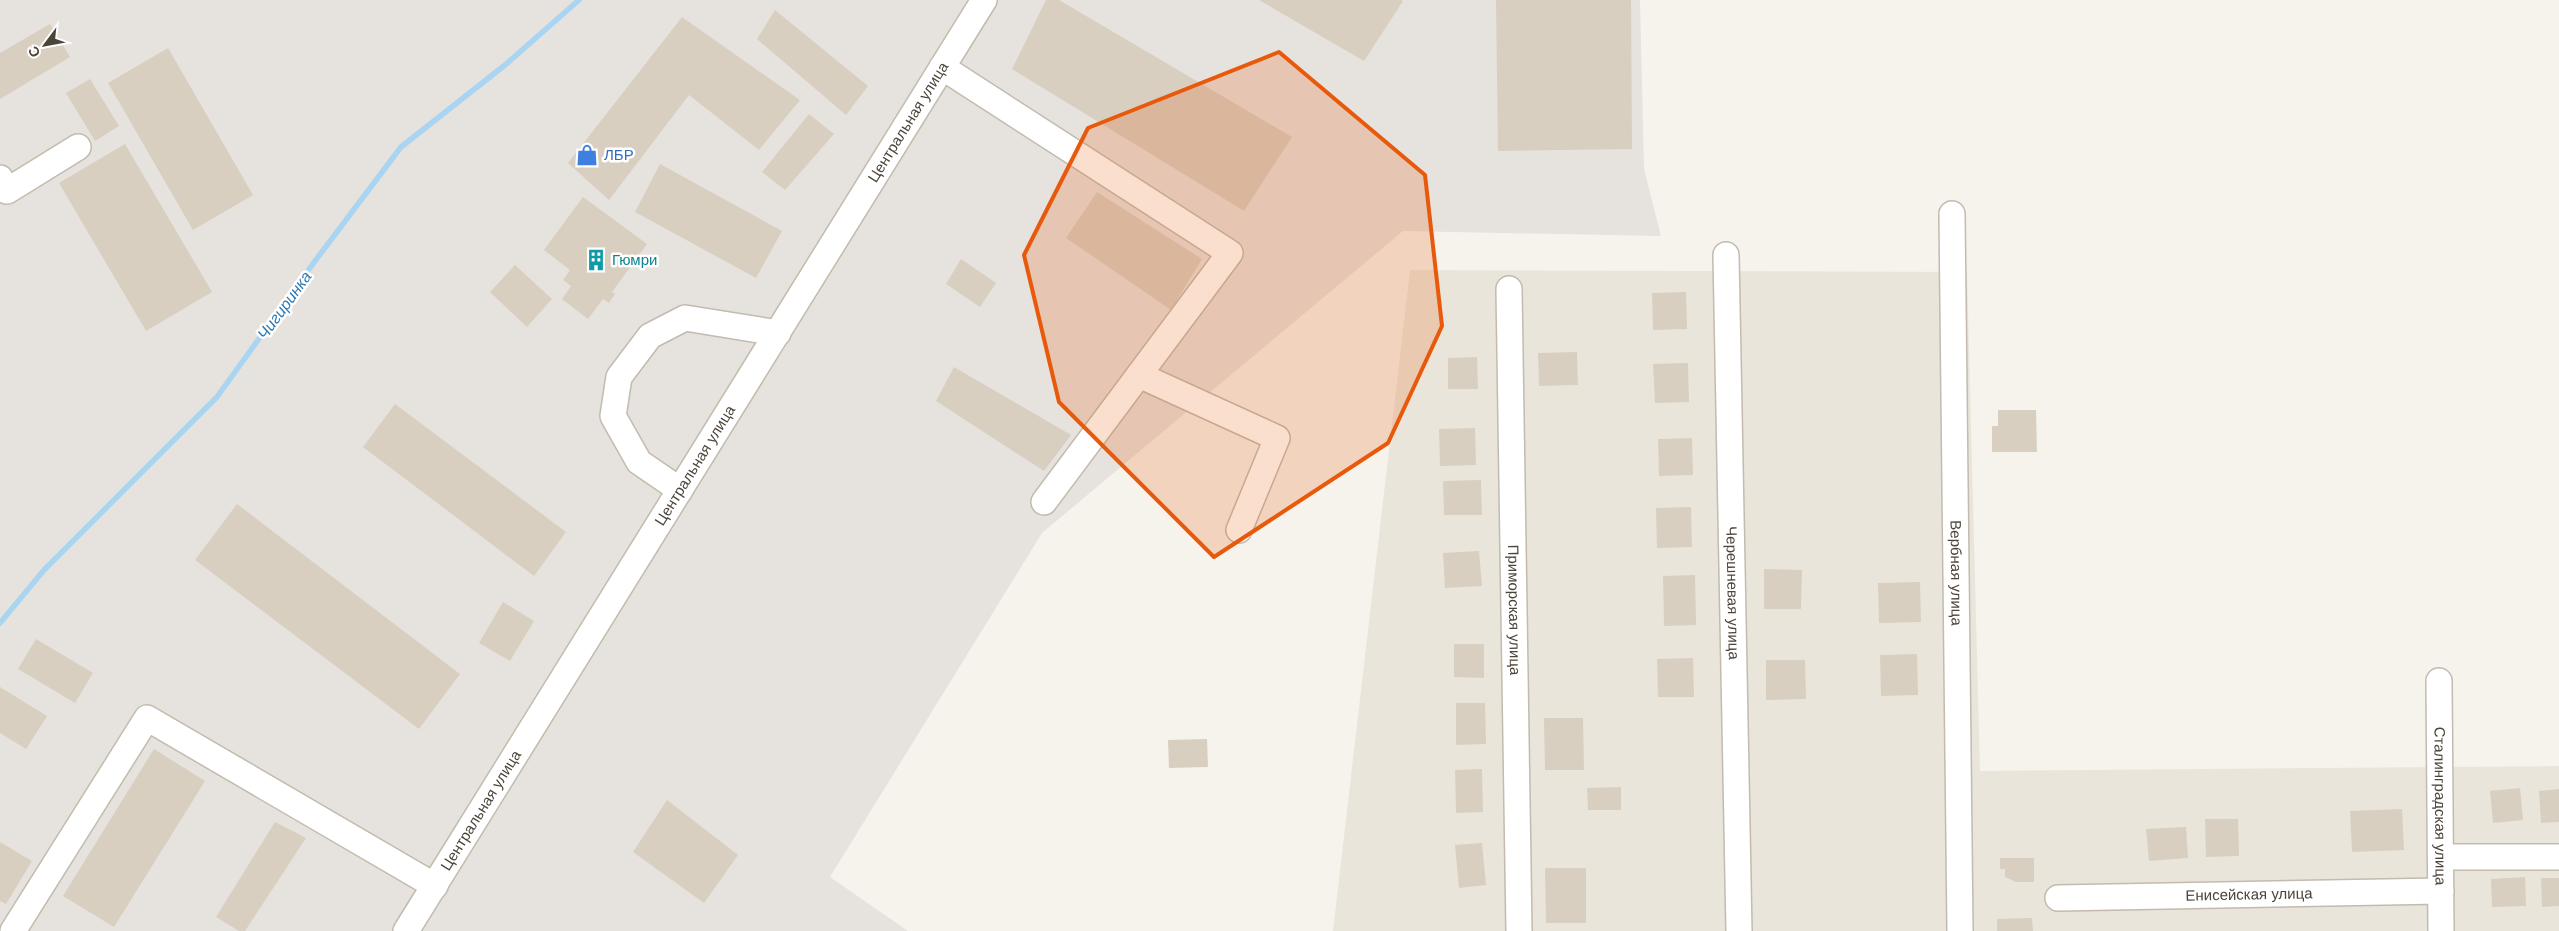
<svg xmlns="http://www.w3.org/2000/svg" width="2559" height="931" viewBox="0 0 2559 931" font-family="Arial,sans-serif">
<rect width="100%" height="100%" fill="#f6f3ec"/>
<polygon fill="#eae5da" points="1410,270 1967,272 1980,771 2559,766 2559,931 1333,931"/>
<polygon fill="#e6e2dd" points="0,0 1640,0 1644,169 1661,236 1403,231 1042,533 830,877 908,931 0,931"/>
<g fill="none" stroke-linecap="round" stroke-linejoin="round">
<polyline stroke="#a9d4f2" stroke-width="5.5" points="0,623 44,570 217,397 315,261 401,147 505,65 579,0"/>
</g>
<g fill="#d8cfc1">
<polygon points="1046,0 1059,0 1292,137 1244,211 1012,69"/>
<polygon points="1259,0 1401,0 1403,1 1364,61"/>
<polygon points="1496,0 1631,0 1632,149 1498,151"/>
<polygon points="775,10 868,86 846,115 757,39"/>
<polygon points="682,17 800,100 759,150 689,95 609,200 568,163"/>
<polygon points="50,24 70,57 0,99 0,53"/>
<polygon points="168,48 253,195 193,230 108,83"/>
<polygon points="90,79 119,126 95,141 66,93"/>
<polygon points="809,114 834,134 785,190 762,172"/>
<polygon points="125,144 212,292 146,331 59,183"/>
<polygon points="660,164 782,231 756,278 635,212"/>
<polygon points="1097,192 1202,259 1171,310 1066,238"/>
<polygon points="583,197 647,244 612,292 615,294 609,303 603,299 588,319 562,299 571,286 563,280 570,270 544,250"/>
<polygon points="961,259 996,283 980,307 946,284"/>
<polygon points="515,265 552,299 527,327 490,292"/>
<polygon points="1686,292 1687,329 1653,330 1652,293"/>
<polygon points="1577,352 1578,385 1539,386 1538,353"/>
<polygon points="1477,357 1478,389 1448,389 1448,358"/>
<polygon points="1688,363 1689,402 1655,403 1653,364"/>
<polygon points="954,367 1071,435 1044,471 936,401"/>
<polygon points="395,404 566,532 534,576 363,447"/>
<polygon points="1998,410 2036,410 2037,452 1992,452 1992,426 1998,426"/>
<polygon points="1475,428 1476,465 1440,466 1439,429"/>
<polygon points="1692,438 1693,475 1659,476 1658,439"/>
<polygon points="1481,480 1482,515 1444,515 1443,481"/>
<polygon points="237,504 460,674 419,729 195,560"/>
<polygon points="1691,507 1692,547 1657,548 1656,508"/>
<polygon points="1479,551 1482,586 1445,588 1443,553"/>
<polygon points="1764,569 1802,570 1801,609 1764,609"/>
<polygon points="1695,575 1696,625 1664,626 1663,576"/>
<polygon points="1920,582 1921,622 1879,623 1878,583"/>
<polygon points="503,602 534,621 510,661 479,643"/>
<polygon points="36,639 93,673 75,703 18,669"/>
<polygon points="1454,644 1484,644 1484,678 1454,677"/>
<polygon points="1917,654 1918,695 1881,696 1880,655"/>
<polygon points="1693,658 1694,697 1658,697 1657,659"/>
<polygon points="1766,660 1805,660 1806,699 1766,700"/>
<polygon points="0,687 47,716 26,749 0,733"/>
<polygon points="1456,703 1485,703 1486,744 1456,745"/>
<polygon points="1544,718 1583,718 1584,770 1545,770"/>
<polygon points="1207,739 1208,767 1169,768 1168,740"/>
<polygon points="154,749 205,781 114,927 63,896"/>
<polygon points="1482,769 1483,812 1456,813 1455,770"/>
<polygon points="1621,787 1621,810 1588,810 1587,788"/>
<polygon points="2520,788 2523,820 2493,823 2490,791"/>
<polygon points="2559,789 2559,822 2541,823 2539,791"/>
<polygon points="667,800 738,855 704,903 633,852"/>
<polygon points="2402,809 2404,850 2352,852 2350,811"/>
<polygon points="2205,819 2238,819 2239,856 2206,857"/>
<polygon points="275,822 306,838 245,931 239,931 216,917"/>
<polygon points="2186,827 2188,858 2149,861 2146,829"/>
<polygon points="0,842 32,861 6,904 0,901"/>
<polygon points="1482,843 1486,885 1459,888 1455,845"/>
<polygon points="2000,858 2034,858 2034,882 2016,882 2005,877 2005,869 2000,869"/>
<polygon points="1545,868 1586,868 1586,923 1546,923"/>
<polygon points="2525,877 2526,906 2492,907 2491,879"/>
<polygon points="2541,878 2559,878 2559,906 2542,907"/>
<polygon points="2032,918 2033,931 1997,931 1997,919"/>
</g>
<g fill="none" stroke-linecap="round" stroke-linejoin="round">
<g stroke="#c2bbae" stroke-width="28">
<g id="minor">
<polyline points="942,67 1230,253 1044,502"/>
<polyline points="0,178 7,191 78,147"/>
<path id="s1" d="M1952,214L1960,931"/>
<path id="s2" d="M1726,255L1739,931"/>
<path id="s3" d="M1509,289L1519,931"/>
<polyline points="1139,375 1277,438 1239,530"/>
<polyline points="680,490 639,462 613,416 619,377 650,336 685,318 778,333"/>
<path id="s4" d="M2439,681L2441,931"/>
<polyline points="2441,857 2559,857"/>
<path id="s5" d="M2058,898L2441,891"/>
<polyline points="13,931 147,718 435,886"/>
<path id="s6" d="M406,931L984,0"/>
</g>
</g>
<use href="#minor" stroke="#fff" stroke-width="25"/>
</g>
<path fill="#e8590c" fill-opacity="0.2" stroke="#e8590c" stroke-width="4" stroke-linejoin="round" d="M1279,52L1425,175L1442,326L1388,443L1214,557L1059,402L1024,255L1088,128Z"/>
<defs>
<g id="shop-bare" transform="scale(1.725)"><path d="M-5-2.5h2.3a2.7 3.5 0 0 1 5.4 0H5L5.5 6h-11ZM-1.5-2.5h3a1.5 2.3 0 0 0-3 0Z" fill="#3f7fe0" stroke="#fff" stroke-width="2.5" paint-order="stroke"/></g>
<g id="building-bare" transform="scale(1.725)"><path d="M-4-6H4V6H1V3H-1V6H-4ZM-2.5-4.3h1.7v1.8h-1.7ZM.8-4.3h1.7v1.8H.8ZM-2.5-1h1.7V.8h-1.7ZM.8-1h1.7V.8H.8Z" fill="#0f9aa8" stroke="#fff" stroke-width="2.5" paint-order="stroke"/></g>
</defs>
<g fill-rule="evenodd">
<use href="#shop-bare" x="587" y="155"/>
<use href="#building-bare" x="596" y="260"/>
</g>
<g text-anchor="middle" stroke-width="5" stroke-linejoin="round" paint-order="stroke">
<g font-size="15" fill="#4b4439" stroke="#fff">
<text dy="5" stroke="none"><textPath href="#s6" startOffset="952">Центральная улица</textPath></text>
<text dy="5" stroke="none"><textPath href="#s6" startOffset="548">Центральная улица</textPath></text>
<text dy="5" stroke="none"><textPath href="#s1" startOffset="359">Вербная улица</textPath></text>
<text dy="5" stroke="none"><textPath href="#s2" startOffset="338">Черешневая улица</textPath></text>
<text dy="5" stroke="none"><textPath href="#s3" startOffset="321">Приморская улица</textPath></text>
<text dy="5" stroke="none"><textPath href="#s4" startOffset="125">Сталинградская улица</textPath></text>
<text dy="5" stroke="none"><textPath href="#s6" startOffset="142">Центральная улица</textPath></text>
<text dy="5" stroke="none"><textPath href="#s5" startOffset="191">Енисейская улица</textPath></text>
</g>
<g font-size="15" fill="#366cbe" stroke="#fff" text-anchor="start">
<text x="604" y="160">ЛБР</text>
</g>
<g font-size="15" fill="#0d838f" stroke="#fff" text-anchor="start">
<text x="612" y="265">Гюмри</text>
</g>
<g font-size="16" font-style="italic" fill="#2e7ab2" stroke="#fff">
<text transform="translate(284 305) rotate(-54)" y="6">Чигиринка</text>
</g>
</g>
<g transform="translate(45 45) rotate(238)" stroke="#ffffff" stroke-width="4" paint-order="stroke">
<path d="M0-4L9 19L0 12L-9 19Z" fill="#4b4439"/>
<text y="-8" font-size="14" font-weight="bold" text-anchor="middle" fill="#4b4439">С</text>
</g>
</svg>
